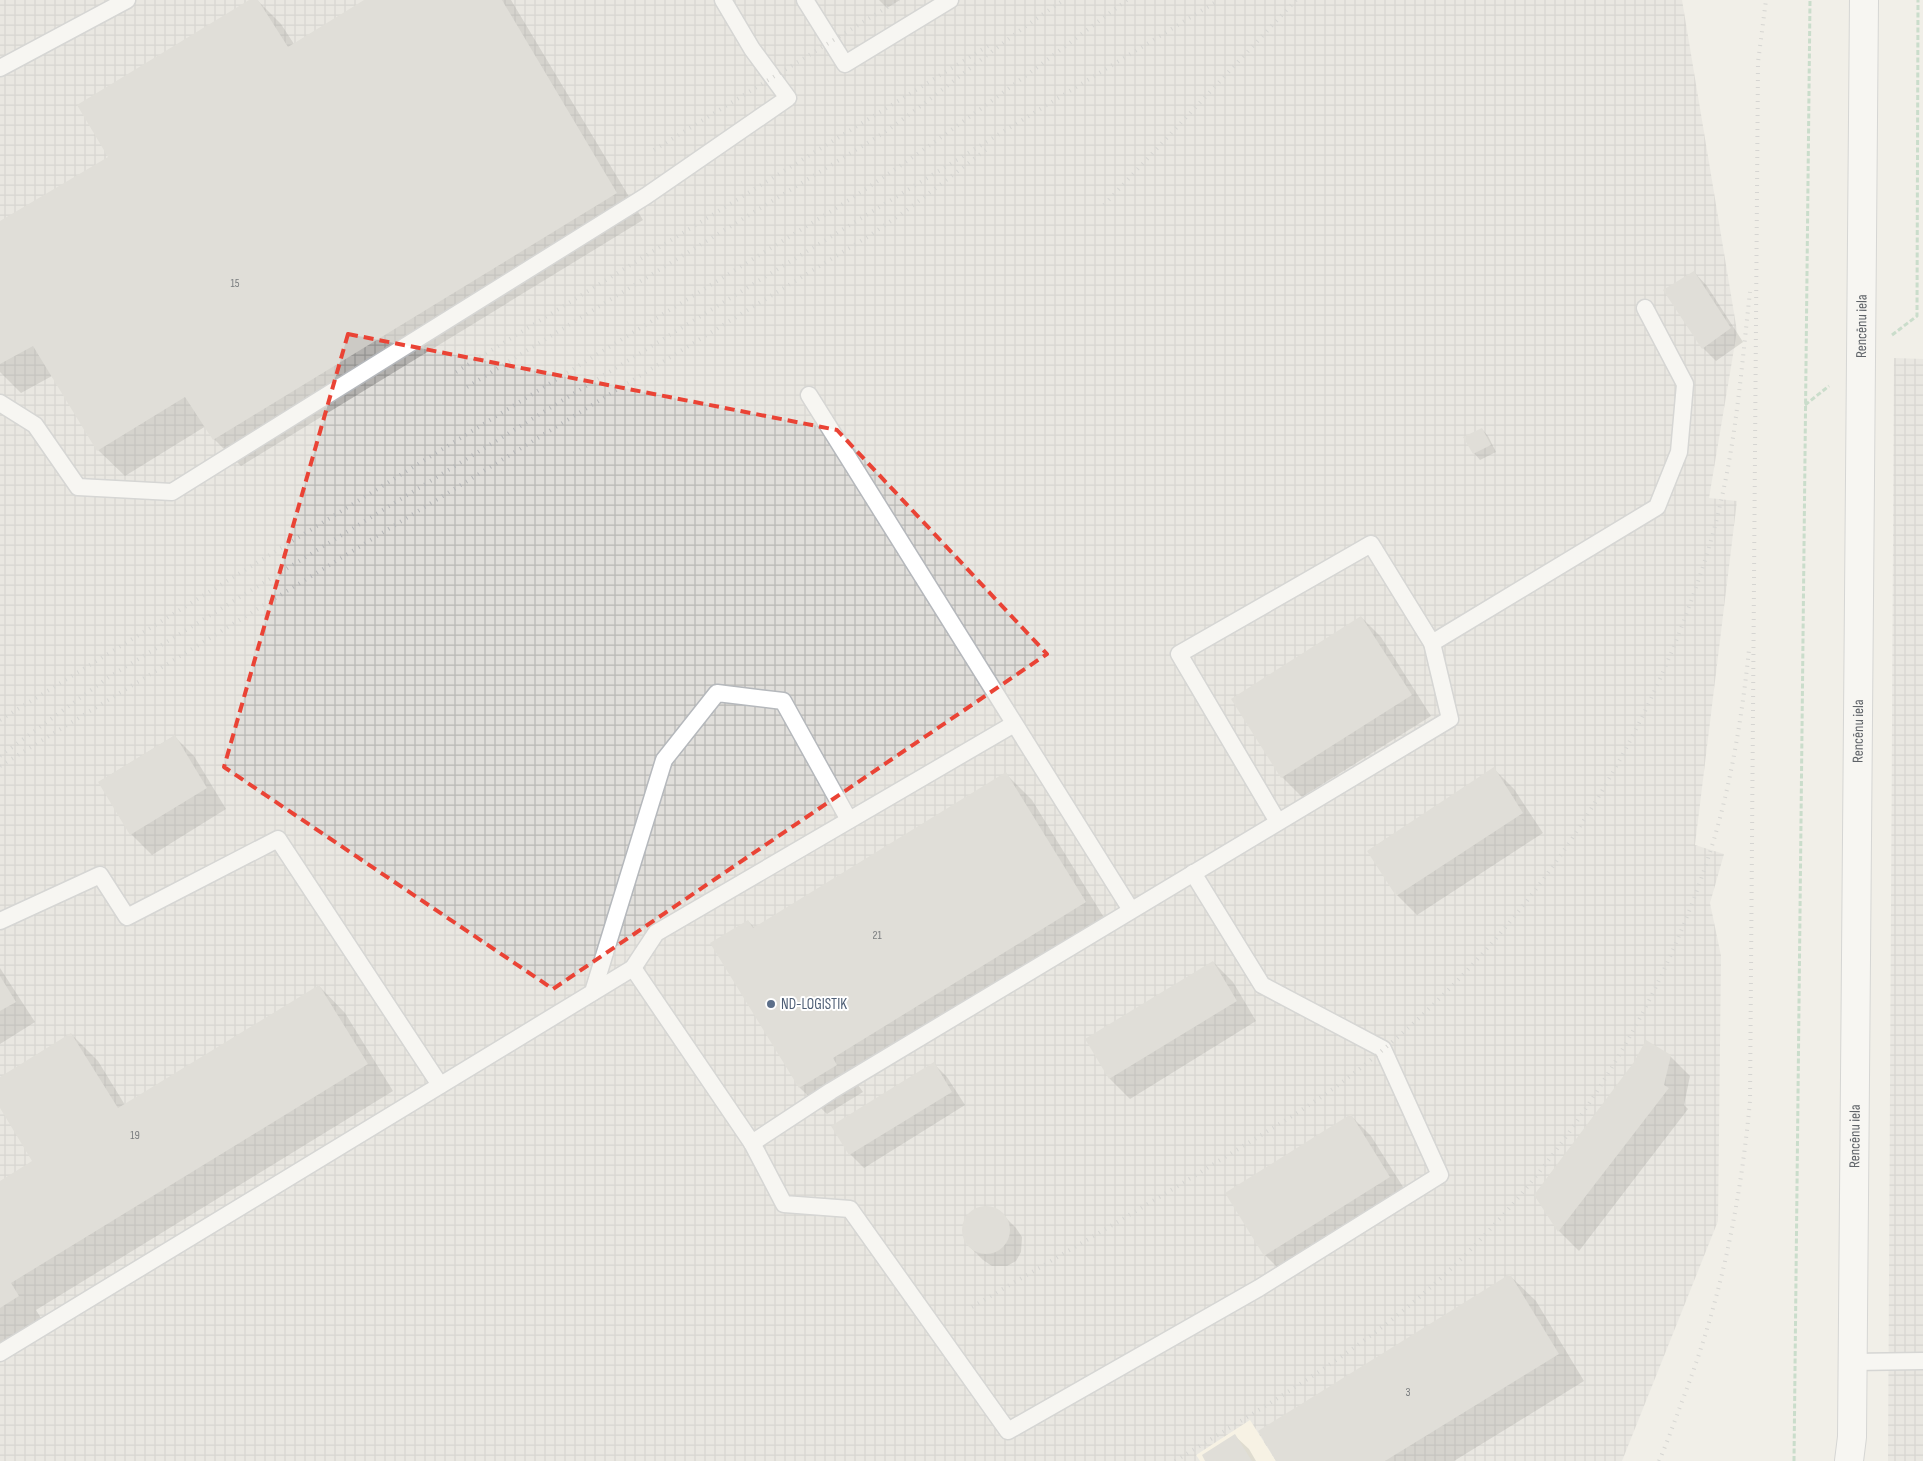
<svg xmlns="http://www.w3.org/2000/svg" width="1923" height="1461" viewBox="0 0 1923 1461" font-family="'Sofia Sans Condensed',sans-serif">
<defs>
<pattern id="industrial-grid" width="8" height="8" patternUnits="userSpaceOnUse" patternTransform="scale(1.25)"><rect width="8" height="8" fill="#e0deda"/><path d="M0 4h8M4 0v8" fill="none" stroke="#b9b8b5"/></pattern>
</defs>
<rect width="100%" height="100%" fill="#f1efe8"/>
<polygon fill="#fef7e0" points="1250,1419 1276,1461 1200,1461 1196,1455"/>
<g fill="url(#industrial-grid)">
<polygon points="0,0 1682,0 1737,331 1709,498 1737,501 1695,845 1724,854 1710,903 1721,956 1718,1221 1622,1461 1276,1461 1250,1420 1196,1455 1200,1461 0,1461"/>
<polygon points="1894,358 1923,359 1923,1461 1888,1461"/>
</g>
<g fill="#0003">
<polygon points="252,0 257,0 281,24 294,44 366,0 511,0 643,220 241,466 214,439 206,426 125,476 98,450 52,376 21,393 0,372 0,222 110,157"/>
<polygon points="879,0 900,0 887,8"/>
<polygon points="1694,272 1707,286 1743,342 1716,361 1703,348"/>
<polygon points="1482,429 1488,436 1496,452 1480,460 1474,453"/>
<polygon points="1361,617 1381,637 1431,716 1302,797 1282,777 1233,700"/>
<polygon points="174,736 194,756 226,809 152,855 131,834 99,782"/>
<polygon points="1494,769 1514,789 1543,833 1417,915 1397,895 1368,851"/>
<polygon points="1006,774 1032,800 1111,929 858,1085 863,1092 827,1114 800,1088 712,943 748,921 755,928"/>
<polygon points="1213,962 1233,982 1256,1021 1130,1099 1110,1079 1087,1040"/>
<polygon points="0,968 35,1022 0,1044"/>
<polygon points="319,986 345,1013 393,1091 36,1310 44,1323 0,1350 0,1182 34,1161 0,1106 0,1079 71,1034 98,1061 125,1105"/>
<polygon points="1670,1056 1690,1076 1684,1105 1688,1109 1579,1251 1559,1231 1535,1195"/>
<polygon points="934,1064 947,1077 965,1105 864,1168 850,1154"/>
<polygon points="1351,1116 1371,1136 1410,1198 1285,1275 1265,1255"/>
<polygon points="984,1207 994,1208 1002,1214 1016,1228 1022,1237 1021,1252 1016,1261 1007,1266 992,1266 983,1260 969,1246 964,1237 964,1222 974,1210"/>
<polygon points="1509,1275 1536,1301 1584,1381 1454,1461 1278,1461"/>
<polygon points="1235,1436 1249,1449 1256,1461 1207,1461"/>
</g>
<g fill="#cccac5">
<polygon points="249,0 258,0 288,47 364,0 502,0 617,193 213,440 185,397 97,451 33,346 0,364 0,221 108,157 77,105"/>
<polygon points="1694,271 1731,328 1702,349 1663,290"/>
<polygon points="1482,428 1491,445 1473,454 1463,437"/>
<polygon points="1361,616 1412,695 1281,778 1231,699"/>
<polygon points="175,735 207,788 130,835 98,782"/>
<polygon points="1494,767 1523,813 1396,896 1367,851"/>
<polygon points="1006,772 1086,902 833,1058 837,1065 799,1088 710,943 748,920 753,928"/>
<polygon points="1213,961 1237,1001 1109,1079 1085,1039"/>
<polygon points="0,976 16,1002 0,1011"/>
<polygon points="319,985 368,1064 11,1283 19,1296 0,1308 0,1181 32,1161 0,1108 0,1077 71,1033 118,1108"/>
<polygon points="1646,1040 1671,1055 1664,1085 1669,1088 1558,1232 1534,1195 1634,1062"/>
<polygon points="934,1062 952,1092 849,1155 831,1126"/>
<polygon points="1351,1114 1390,1177 1264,1256 1225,1193"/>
<circle cx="986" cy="1230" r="24"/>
<polygon points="1510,1274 1559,1354 1385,1461 1276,1461 1258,1431"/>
<polygon points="1235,1434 1252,1461 1205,1461 1202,1455"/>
</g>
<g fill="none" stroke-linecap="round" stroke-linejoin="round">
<g stroke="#b5b8bc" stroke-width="19">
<g id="lane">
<polyline points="805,0 845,64 950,0"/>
<polyline points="0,68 127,0"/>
<polyline points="809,395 1131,910"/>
<polyline points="0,403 35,425 78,487 172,492 646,196 788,98 752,49 723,0"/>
<polyline points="1432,643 1657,507 1679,452 1685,384 1645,308"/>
<polyline points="0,921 100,875 127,917 278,839 440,1085"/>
<polyline points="633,968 656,933 1014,724"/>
<polyline points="593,992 664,760 717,693 783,701 849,820"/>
<polyline points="752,1143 784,1204 850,1209 1008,1431 1259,1288 1440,1175 1383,1049 1262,985 1193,873"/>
<polyline points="0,1353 633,968 752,1143 831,1091 1450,719 1432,643 1371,544 1179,654 1278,822"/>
<polyline points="1852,1362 1923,1361"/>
</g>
</g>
<g stroke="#b5b8bc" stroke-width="30">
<g id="street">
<path id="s1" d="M1849,1461L1852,1437L1864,0"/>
</g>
</g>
<g stroke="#9cc7a9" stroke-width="3" stroke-dasharray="5 2.5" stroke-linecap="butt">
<polyline points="1892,335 1917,316 1918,0"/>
<polyline points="1805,405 1829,386"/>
<polyline points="1794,1461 1810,0"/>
</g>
<use href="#lane" stroke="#fff" stroke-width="16"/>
<use href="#street" stroke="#fff" stroke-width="28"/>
<g stroke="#b6b7b8" stroke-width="4" stroke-dasharray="1 6" stroke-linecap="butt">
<polyline points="654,150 899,0"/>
<polyline points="1104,205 1296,0"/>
<polyline points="456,372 991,44"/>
<path d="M467,387L882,134C944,91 1001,41 1064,0"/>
<path d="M0,720L838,207C938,143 1032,71 1127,0"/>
<polyline points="0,756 109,677 1219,0"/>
<polyline points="0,766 869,236 907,210 987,149"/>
<path d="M972,1307C1054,1259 1136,1212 1217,1162C1262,1134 1307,1109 1349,1077C1498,963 1609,810 1678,636C1695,592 1711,547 1721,501C1737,432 1742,362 1750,292"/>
<path d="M1175,1461C1255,1412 1337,1365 1410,1305C1549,1190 1657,1021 1711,849C1731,785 1742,717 1749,650"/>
<path d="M1659,1461C1667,1443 1674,1423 1681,1404C1720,1304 1740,1208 1750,1101L1758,62L1766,0"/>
</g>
</g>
<path d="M0 0H1923V1461H0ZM348,334L837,430L1047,654L553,989L224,767Z" fill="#f1efe8" fill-opacity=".55" fill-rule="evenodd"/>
<path fill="none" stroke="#ea4335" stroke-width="4" stroke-dasharray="10 6" stroke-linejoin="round" d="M348,334L837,430L1047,654L553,989L224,767Z"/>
<circle fill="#5c6f8a" stroke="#fff" stroke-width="2" cx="771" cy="1004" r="5"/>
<g text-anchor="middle" stroke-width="4" stroke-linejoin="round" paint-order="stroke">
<g font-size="12" fill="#7a7d7f">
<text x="235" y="287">15</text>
<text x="877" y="939">21</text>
<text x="135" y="1139">19</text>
<text x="1408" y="1396">3</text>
</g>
<g font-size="15" fill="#5f6368" stroke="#fff">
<text dy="5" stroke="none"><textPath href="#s1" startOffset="1135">Rencēnu iela</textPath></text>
<text dy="5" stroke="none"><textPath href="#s1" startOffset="730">Rencēnu iela</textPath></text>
<text dy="5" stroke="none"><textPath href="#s1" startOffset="325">Rencēnu iela</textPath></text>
</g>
<g font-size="15" fill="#4e5e75" stroke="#fff" text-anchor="start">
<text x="781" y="1009">ND-LOGISTIK</text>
</g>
</g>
</svg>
